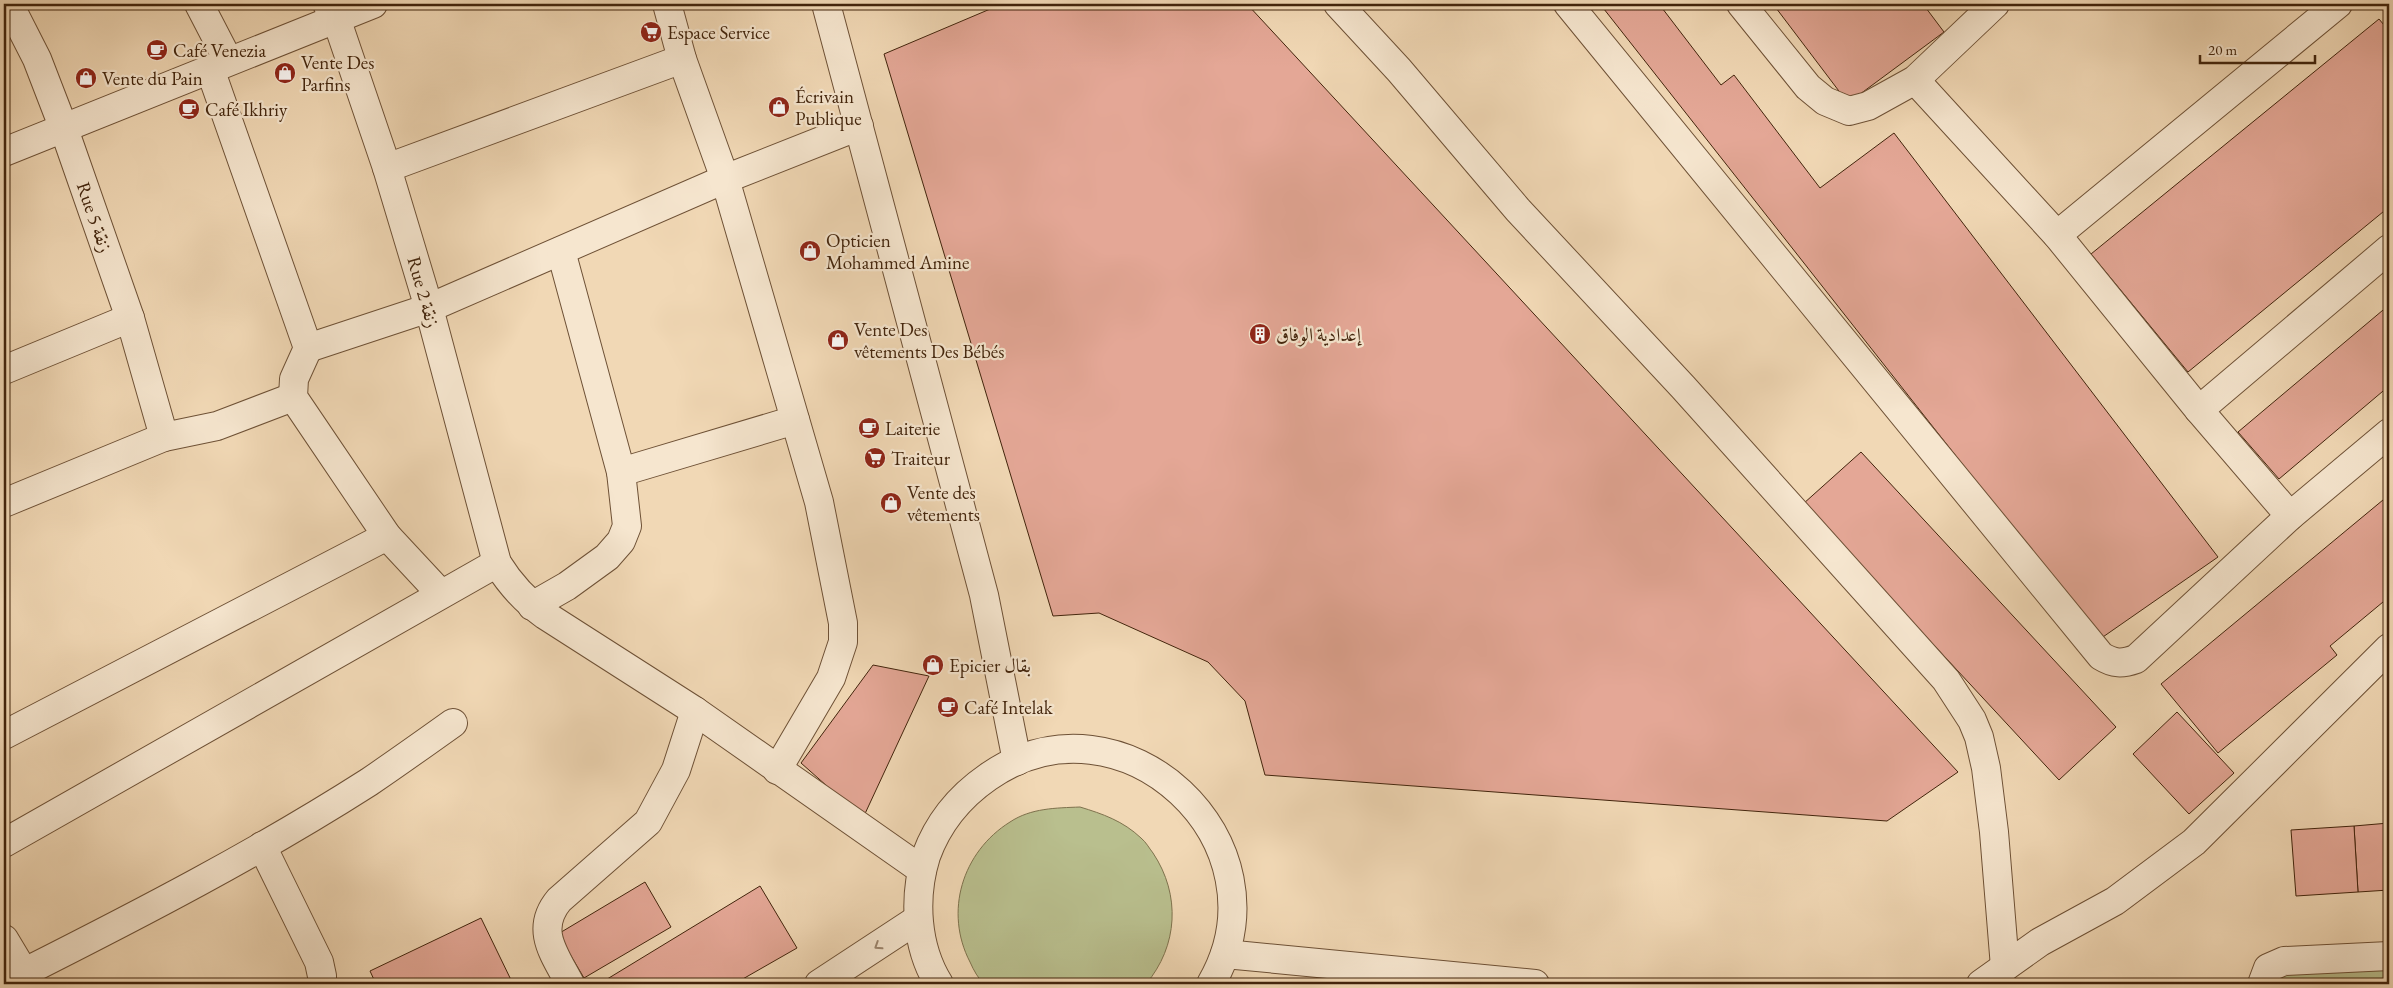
<svg xmlns="http://www.w3.org/2000/svg" width="2393" height="988" viewBox="0 0 2393 988" font-family="'EB Garamond',Amiri,serif">
<rect width="100%" height="100%" fill="#f1d8b5"/>
<filter id="stains"><feTurbulence type="fractalNoise" baseFrequency=".004" numOctaves="4"/><feColorMatrix values="0 0 0 0 .2 0 0 0 0 .09 0 0 0 0 .02 0 0 0 .5 -.17"/></filter>
<radialGradient id="worn" r=".72"><stop offset=".6" stop-color="#630" stop-opacity="0"/><stop offset="1" stop-color="#630" stop-opacity=".3"/></radialGradient>
<g fill="#b9bf8e" stroke="#7e724d">
<path d="M1080,807C1103,814 1123,821 1141,838C1146,842 1149,848 1153,853C1181,895 1178,946 1146,984H984C978,978 974,971 970,962C944,912 962,852 1010,822C1031,808 1056,808 1080,807Z"/>
<polygon points="2389,969 2389,984 2274,984 2273,975"/>
</g>
<g fill="#e4a796" stroke="#42240c">
<polygon points="1002,4 1247,4 1958,772 1887,821 1265,775 1245,701 1208,662 1099,613 1053,616 884,54"/>
<polygon points="1600,4 1659,4 1721,85 1734,75 1820,188 1894,133 2218,557 2100,639"/>
<polygon points="1773,4 1923,4 1944,32 1848,103"/>
<polygon points="2379,19 2389,31 2389,207 2188,372 2091,254"/>
<polygon points="2389,305 2389,386 2279,479 2238,432"/>
<polygon points="1861,452 2116,727 2059,780 1803,504"/>
<polygon points="2389,495 2389,597 2330,646 2337,655 2218,753 2161,684"/>
<polygon points="873,665 929,676 863,818 801,763"/>
<polygon points="2177,712 2234,773 2189,814 2133,754"/>
<polygon points="2389,823 2389,890 2358,892 2354,826"/>
<polygon points="2354,826 2358,892 2296,896 2291,830"/>
<polygon points="645,882 671,927 584,978 558,934"/>
<polygon points="760,886 797,948 734,984 599,984"/>
<polygon points="481,918 513,984 376,984 370,971"/>
</g>
<g fill="none" stroke-linecap="round" stroke-linejoin="round">
<g stroke="#6e5136" stroke-width="30">
<g id="minor">
<polyline points="9,4 37,59 64,129 130,318 164,437"/>
<polyline points="199,4 228,60"/>
<path d="M327,4L336,18L387,168L429,308L497,563C510,584 524,600 545,615L695,711L922,870"/>
<polyline points="667,4 682,59 725,179 819,502 843,623 843,642 831,678 777,770"/>
<polyline points="826,4 984,595 1017,761"/>
<polyline points="1338,4 1399,70 1518,210 1683,387 1946,680 1972,720 1979,737 1986,768 1994,832 2005,967"/>
<path d="M1568,4L2101,656C2114,664 2122,664 2136,659L2290,516L2389,433"/>
<polyline points="1741,4 1808,87 1825,101 1849,111 1868,106 1915,80 1995,4"/>
<polyline points="210,69 308,348 294,379 293,397 387,536 441,594"/>
<polyline points="1915,80 2057,235 2199,410 2290,516"/>
<polyline points="4,152 373,4"/>
<polyline points="387,168 682,59"/>
<polyline points="2057,235 2338,4"/>
<polyline points="308,348 429,308 725,179 859,126"/>
<polyline points="4,370 130,318"/>
<polyline points="2199,410 2389,249"/>
<polyline points="621,472 795,420"/>
<polyline points="4,503 164,437 217,426 293,397"/>
<polyline points="532,606 567,586 607,557 621,541 627,526 621,472 561,251"/>
<polyline points="4,735 387,536"/>
<polyline points="4,843 497,563"/>
<polyline points="262,846 319,962 322,976 322,984"/>
<polyline points="4,939 31,984"/>
<polyline points="1225,954 1535,984"/>
<path d="M23,973C140,914 258,853 369,782C397,763 425,743 453,723"/>
<path d="M570,984C555,955 534,930 559,900L648,822L676,770L695,711"/>
<polyline points="819,984 918,919"/>
<path d="M939,984C916,947 913,898 926,856C938,823 959,797 988,777C1122,683 1293,843 1211,984"/>
<polyline points="1981,984 2040,942 2115,901 2194,842 2389,648"/>
<polyline points="2262,984 2268,968 2284,961 2389,956"/>
</g>
</g>
<use href="#minor" stroke="#f6e6cf" stroke-width="28"/>
</g>
<defs><path id="oneway-chevron" d="M-2-3.5L2.5 0L-2 3.5" fill="none" stroke-width="1.6" stroke-linecap="round" stroke-linejoin="round" transform="scale(1.25)"/></defs>
<use stroke="#9c856e" href="#oneway-chevron" transform="translate(878 946) rotate(147)"/>
<defs>
<g id="supermarket-disc" transform="scale(1.125)"><circle r="9.5" fill="#8f2418" stroke="#f6e6cf"/><path d="M-6-5.5h2.5l.6 2H6L4.5 2H-2.5L-4.4-4H-6ZM-1.5 3.2a1.3 1.3 0 1 0 .1 0ZM3 3.2a1.3 1.3 0 1 0 .1 0Z" fill="#fff"/></g>
<g id="cafe-disc" transform="scale(1.125)"><circle r="9.5" fill="#8f2418" stroke="#f6e6cf"/><path d="M-5.5-4.5H6V0H3Q3 3.5 0 3.5H-2.5Q-5.5 3.5-5.5 0ZM3-3.2v2h1.7v-2ZM-6 4.5H4V6H-6Z" fill="#fff"/></g>
<g id="shop-disc" transform="scale(1.125)"><circle r="9.5" fill="#8f2418" stroke="#f6e6cf"/><path d="M-5-2.5h2.3a2.7 3.5 0 0 1 5.4 0H5L5.5 6h-11ZM-1.5-2.5h3a1.5 2.3 0 0 0-3 0Z" fill="#fff"/></g>
<g id="building-disc" transform="scale(1.125)"><circle r="9.5" fill="#8f2418" stroke="#f6e6cf"/><path d="M-4-6H4V6H1V3H-1V6H-4ZM-2.5-4.3h1.7v1.8h-1.7ZM.8-4.3h1.7v1.8H.8ZM-2.5-1h1.7V.8h-1.7ZM.8-1h1.7V.8H.8Z" fill="#fff"/></g>
</defs>
<g fill-rule="evenodd">
<use href="#supermarket-disc" x="651" y="32"/>
<use href="#cafe-disc" x="157" y="50"/>
<use href="#shop-disc" x="285" y="73"/>
<use href="#shop-disc" x="86" y="78"/>
<use href="#shop-disc" x="779" y="107"/>
<use href="#cafe-disc" x="189" y="109"/>
<use href="#shop-disc" x="810" y="251"/>
<use href="#building-disc" x="1260" y="334"/>
<use href="#shop-disc" x="838" y="340"/>
<use href="#cafe-disc" x="869" y="428"/>
<use href="#supermarket-disc" x="875" y="458"/>
<use href="#shop-disc" x="891" y="503"/>
<use href="#shop-disc" x="933" y="665"/>
<use href="#cafe-disc" x="948" y="707"/>
</g>
<g text-anchor="middle" stroke-width="4.5" stroke-linejoin="round" paint-order="stroke">
<g font-size="19" fill="#42240c" stroke="#f6e6cf" text-anchor="start">
<text x="667" y="39">Espace Service</text>
<text x="173" y="57">Café Venezia</text>
<text x="301" y="69">Vente Des<tspan x="301" dy="22">Parfins</tspan></text>
<text x="102" y="85">Vente du Pain</text>
<text x="795" y="103">Écrivain<tspan x="795" dy="22">Publique</tspan></text>
<text x="205" y="116">Café Ikhriy</text>
<text x="826" y="247">Opticien<tspan x="826" dy="22">Mohammed Amine</tspan></text>
<text x="854" y="336">Vente Des<tspan x="854" dy="22">vêtements Des Bébés</tspan></text>
<text x="1276" y="341">إعدادية الوفاق</text>
<text x="885" y="435">Laiterie</text>
<text x="891" y="465">Traiteur</text>
<text x="907" y="499">Vente des<tspan x="907" dy="22">vêtements</tspan></text>
<text x="949" y="672">Epicier بقال</text>
<text x="964" y="714">Café Intelak</text>
</g>
<g font-size="19" fill="#42240c" stroke="#f6e6cf">
<text transform="translate(95 217) rotate(71)" y="7">Rue 5 زنقة</text>
<text transform="translate(424 292) rotate(74)" y="7">Rue 2 زنقة</text>
</g>
</g>
<rect width="2393" height="988" fill="none" stroke="#f1d8b5" stroke-width="20"/>
<rect x="5" y="5" width="2383" height="978" fill="none" stroke="#42240c" stroke-width="2.5"/>
<rect x="10" y="10" width="2373" height="968" fill="none" stroke="#42240c"/>
<path d="M2200 55v8h115v-8" fill="none" stroke="#42240c" stroke-width="2.5"/>
<text x="2208" y="55" font-size="15" fill="#42240c" stroke="#f6e6cf" stroke-width="4" paint-order="stroke">20 m</text>
<rect width="100%" height="100%" filter="url(#stains)"/>
<rect width="100%" height="100%" fill="url(#worn)"/>
</svg>
